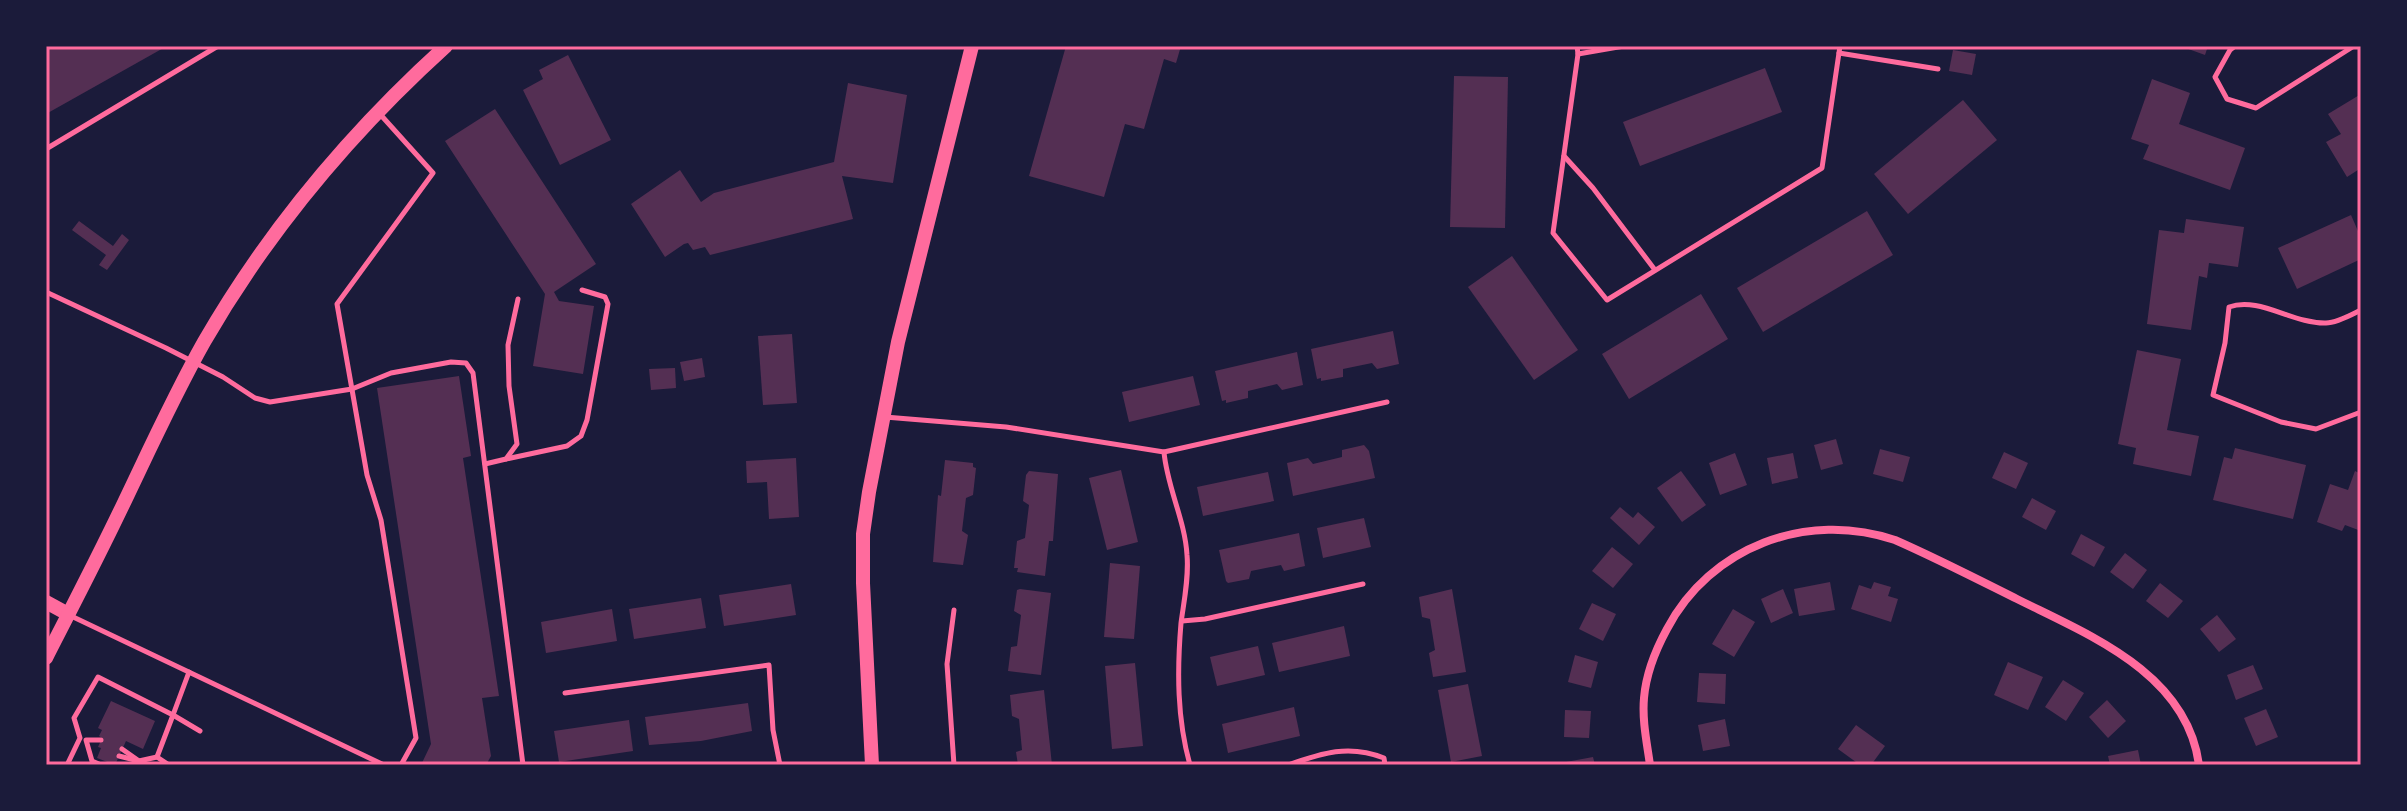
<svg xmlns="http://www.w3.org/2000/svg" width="2407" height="811" viewBox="0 0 2407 811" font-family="'Work Sans',sans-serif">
<rect width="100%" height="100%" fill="#1b1b3a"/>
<g fill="#542f53">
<polygon points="46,46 167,46 46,114"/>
<polygon points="1066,46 1181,46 1176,63 1164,59 1144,129 1125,124 1104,197 1029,176"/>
<polygon points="2180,46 2208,46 2205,55"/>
<polygon points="1953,50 1976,54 1972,75 1949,71"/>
<polygon points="568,55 611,140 560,165 523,90 543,79 539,70"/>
<polygon points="1765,68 1782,112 1640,166 1623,122"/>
<polygon points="1454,76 1508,77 1505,228 1450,227"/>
<polygon points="2152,79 2190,93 2179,124 2245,148 2230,190 2143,159 2149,145 2131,139"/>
<polygon points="848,83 907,95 893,183 842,176 853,219 710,255 705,247 693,250 688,243 684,244 665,257 631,204 680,170 701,202 714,193 834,162"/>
<polygon points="2361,94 2361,168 2347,177 2326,142 2341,134 2328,114"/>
<polygon points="1963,100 1997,140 1908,214 1874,174"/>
<polygon points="495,109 596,264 554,292 559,301 594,306 583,374 533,366 545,294 445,141"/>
<polygon points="1867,211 1893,255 1763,332 1737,288"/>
<polygon points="2351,215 2361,238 2361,259 2297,289 2278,248"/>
<polygon points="2186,219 2244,227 2238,267 2209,263 2207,278 2199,276 2191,330 2147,324 2159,230 2184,233"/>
<polygon points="79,221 113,246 122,234 129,240 107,270 99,265 106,255 72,230"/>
<polygon points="1512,256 1578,350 1534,380 1468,287"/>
<polygon points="1701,294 1728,339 1629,399 1602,354"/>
<polygon points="1393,331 1399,364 1377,369 1372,363 1343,369 1343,377 1321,381 1321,378 1317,379 1311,349"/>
<polygon points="792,334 797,403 763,405 758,336"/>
<polygon points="2137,350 2181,359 2167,430 2199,436 2191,476 2133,464 2136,448 2118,444"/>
<polygon points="1297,352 1303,385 1282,390 1277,384 1248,391 1248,398 1226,403 1226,400 1222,401 1215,371"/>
<polygon points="702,358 705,377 684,381 680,362"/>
<polygon points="675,368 676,388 651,390 649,369"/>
<polygon points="459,376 471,456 463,458 499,696 482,698 491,756 486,765 421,765 431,744 377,388"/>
<polygon points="1193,376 1200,405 1129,422 1122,392"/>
<polygon points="1836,439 1843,464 1821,470 1814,445"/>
<polygon points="1364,445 1369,451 1375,478 1293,496 1287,463 1308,458 1313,464 1342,457 1342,450"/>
<polygon points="2235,448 2306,465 2293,519 2213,500 2224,457 2232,459"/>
<polygon points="1880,449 1910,457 1903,482 1873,474"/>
<polygon points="2004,452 2028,463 2016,489 1992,478"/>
<polygon points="1735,453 1747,485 1720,495 1709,463"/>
<polygon points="1793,453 1798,478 1772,484 1767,458"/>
<polygon points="796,458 799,517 769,519 767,482 747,483 746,461"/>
<polygon points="945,460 973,463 973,467 976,468 973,495 966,498 962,531 968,535 963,565 933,562 938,495 941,496"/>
<polygon points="1121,470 1138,542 1107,550 1089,478"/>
<polygon points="1029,471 1058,474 1053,541 1049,541 1045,576 1017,572 1018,568 1014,568 1017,541 1025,538 1029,505 1023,501 1026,475"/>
<polygon points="1681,471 1706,505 1682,522 1657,488"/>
<polygon points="2355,471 2361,474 2361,531 2345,525 2342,531 2317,522 2330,484 2348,490"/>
<polygon points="1268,472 1274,501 1203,516 1197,487"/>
<polygon points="2032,498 2056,511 2046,530 2022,517"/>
<polygon points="1620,507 1633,518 1638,512 1655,527 1639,545 1610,518"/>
<polygon points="1364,518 1371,547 1323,558 1317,528"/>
<polygon points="1299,533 1305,566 1284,571 1281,565 1251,571 1249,579 1228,583 1226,581 1219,550"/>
<polygon points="2081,534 2105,547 2094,567 2071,554"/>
<polygon points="1612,547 1633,564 1613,588 1592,571"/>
<polygon points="2125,553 2147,570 2133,589 2110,572"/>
<polygon points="1110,563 1140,566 1134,639 1104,637"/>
<polygon points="1830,582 1835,610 1799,616 1794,589"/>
<polygon points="1874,582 1891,587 1888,596 1898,599 1891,622 1851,609 1859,585 1871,589"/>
<polygon points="2160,583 2183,601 2168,618 2146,601"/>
<polygon points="791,584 796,615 724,626 719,595"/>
<polygon points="1020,589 1051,593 1041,675 1008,671 1011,647 1017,646 1021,615 1014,611 1017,590"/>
<polygon points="1452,589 1466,672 1433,677 1429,653 1435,650 1430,619 1422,617 1419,597"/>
<polygon points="1783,589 1793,613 1771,623 1761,599"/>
<polygon points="701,598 706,628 634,639 629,609"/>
<polygon points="1592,603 1616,614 1603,641 1579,629"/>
<polygon points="612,609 617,641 546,653 541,622"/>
<polygon points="1733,609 1755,622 1734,657 1712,644"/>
<polygon points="2217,615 2236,639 2219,652 2200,629"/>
<polygon points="1344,626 1350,656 1279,672 1272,643"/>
<polygon points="1258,646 1265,675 1217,686 1210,657"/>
<polygon points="1575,655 1598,662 1591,688 1568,682"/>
<polygon points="2008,662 2043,677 2028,710 1994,695"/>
<polygon points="1135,663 1143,746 1112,749 1105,666"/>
<polygon points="2253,665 2263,689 2236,700 2227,675"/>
<polygon points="1699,673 1726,674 1725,704 1697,702"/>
<polygon points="2063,680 2084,693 2066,721 2045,707"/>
<polygon points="1468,684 1482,756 1451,762 1438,690"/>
<polygon points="1044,690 1052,765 1018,765 1016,752 1022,750 1019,719 1012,716 1010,695"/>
<polygon points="2107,700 2126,721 2108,738 2089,717"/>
<polygon points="111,701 155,721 143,749 126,741 115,765 97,758 101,748 98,747 102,738 99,736 102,730 98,728"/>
<polygon points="748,703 752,731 701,741 649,745 645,717"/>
<polygon points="1294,707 1300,736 1228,753 1222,724"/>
<polygon points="2266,709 2278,737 2256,746 2244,718"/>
<polygon points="1565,710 1591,711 1589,738 1564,737"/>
<polygon points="1725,719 1730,746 1703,751 1698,725"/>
<polygon points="629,720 633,751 559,762 554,731"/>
<polygon points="1856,725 1885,746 1871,765 1860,765 1838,749"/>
<polygon points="2138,750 2141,765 2110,765 2108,756"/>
<polygon points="1593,757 1595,765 1567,765 1566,762"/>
</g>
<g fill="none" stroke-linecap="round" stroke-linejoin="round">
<g stroke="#ff6b9d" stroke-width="5">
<polyline points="1577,46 1578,54 1553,233 1607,300 1822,168 1840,46"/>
<polyline points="2235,46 2230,50 2215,77 2227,99 2256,108 2354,46"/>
<polyline points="1839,53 1938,69"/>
<polyline points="1578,54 1624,46"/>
<polyline points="379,113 433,173 337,304 367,475 381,520 416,738 401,765"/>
<polyline points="46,149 218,46"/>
<polyline points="1564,156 1593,188 1655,270"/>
<polyline points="46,292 166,348 223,377 255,398 270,402 352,389 391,373 451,362 466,363 473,373 523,765"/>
<path d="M2361,310C2351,315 2337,323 2326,323C2293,324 2259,296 2229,307L2225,343L2213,395L2281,422L2316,429L2361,412"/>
<path d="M885,417L1006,427L1164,452C1167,487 1185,520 1187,555C1189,577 1184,601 1181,623C1177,671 1177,719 1190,765"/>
<polyline points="1164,452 1387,402"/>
<polyline points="506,459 567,446 581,436 587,420 608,304 605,297 582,290"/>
<polyline points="485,464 506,459 517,444 509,386 508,345 518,299"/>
<polyline points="69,615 384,765"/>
<polyline points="1182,621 1205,619 1363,584"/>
<polyline points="189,672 173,715 200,731"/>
<polyline points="565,693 769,665 773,730 780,765"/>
<polyline points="101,740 86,740 92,761 101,765"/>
<polyline points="122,749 139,761 131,765"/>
<polyline points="119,756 139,761 157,757"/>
<polyline points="67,765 80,738 74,718 98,677 173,715 157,757 169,765"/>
<polyline points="954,765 947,664 954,610"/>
<path d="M1288,765C1322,753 1349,744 1384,758L1385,765"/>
</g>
<path stroke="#ff6b9d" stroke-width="8" d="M1650,765C1647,743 1642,721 1644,698C1646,674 1655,651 1667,629C1710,547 1807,510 1895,540C1936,558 1977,579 2017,599C2089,635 2187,673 2199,765"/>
<g stroke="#ff6b9d" stroke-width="14">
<polyline points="46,602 68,614"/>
<polyline points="872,765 863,583 863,534 869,492 898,342 972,46"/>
</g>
<path stroke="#ff6b9d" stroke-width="14" d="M46,658C71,609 96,561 120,511C147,455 173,397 204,342C268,231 351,132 446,46"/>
</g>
<rect width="2407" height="811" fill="none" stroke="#1b1b3a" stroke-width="96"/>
<rect x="48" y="48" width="2311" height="715" fill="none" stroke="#ff6b9d" stroke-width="3"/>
</svg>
